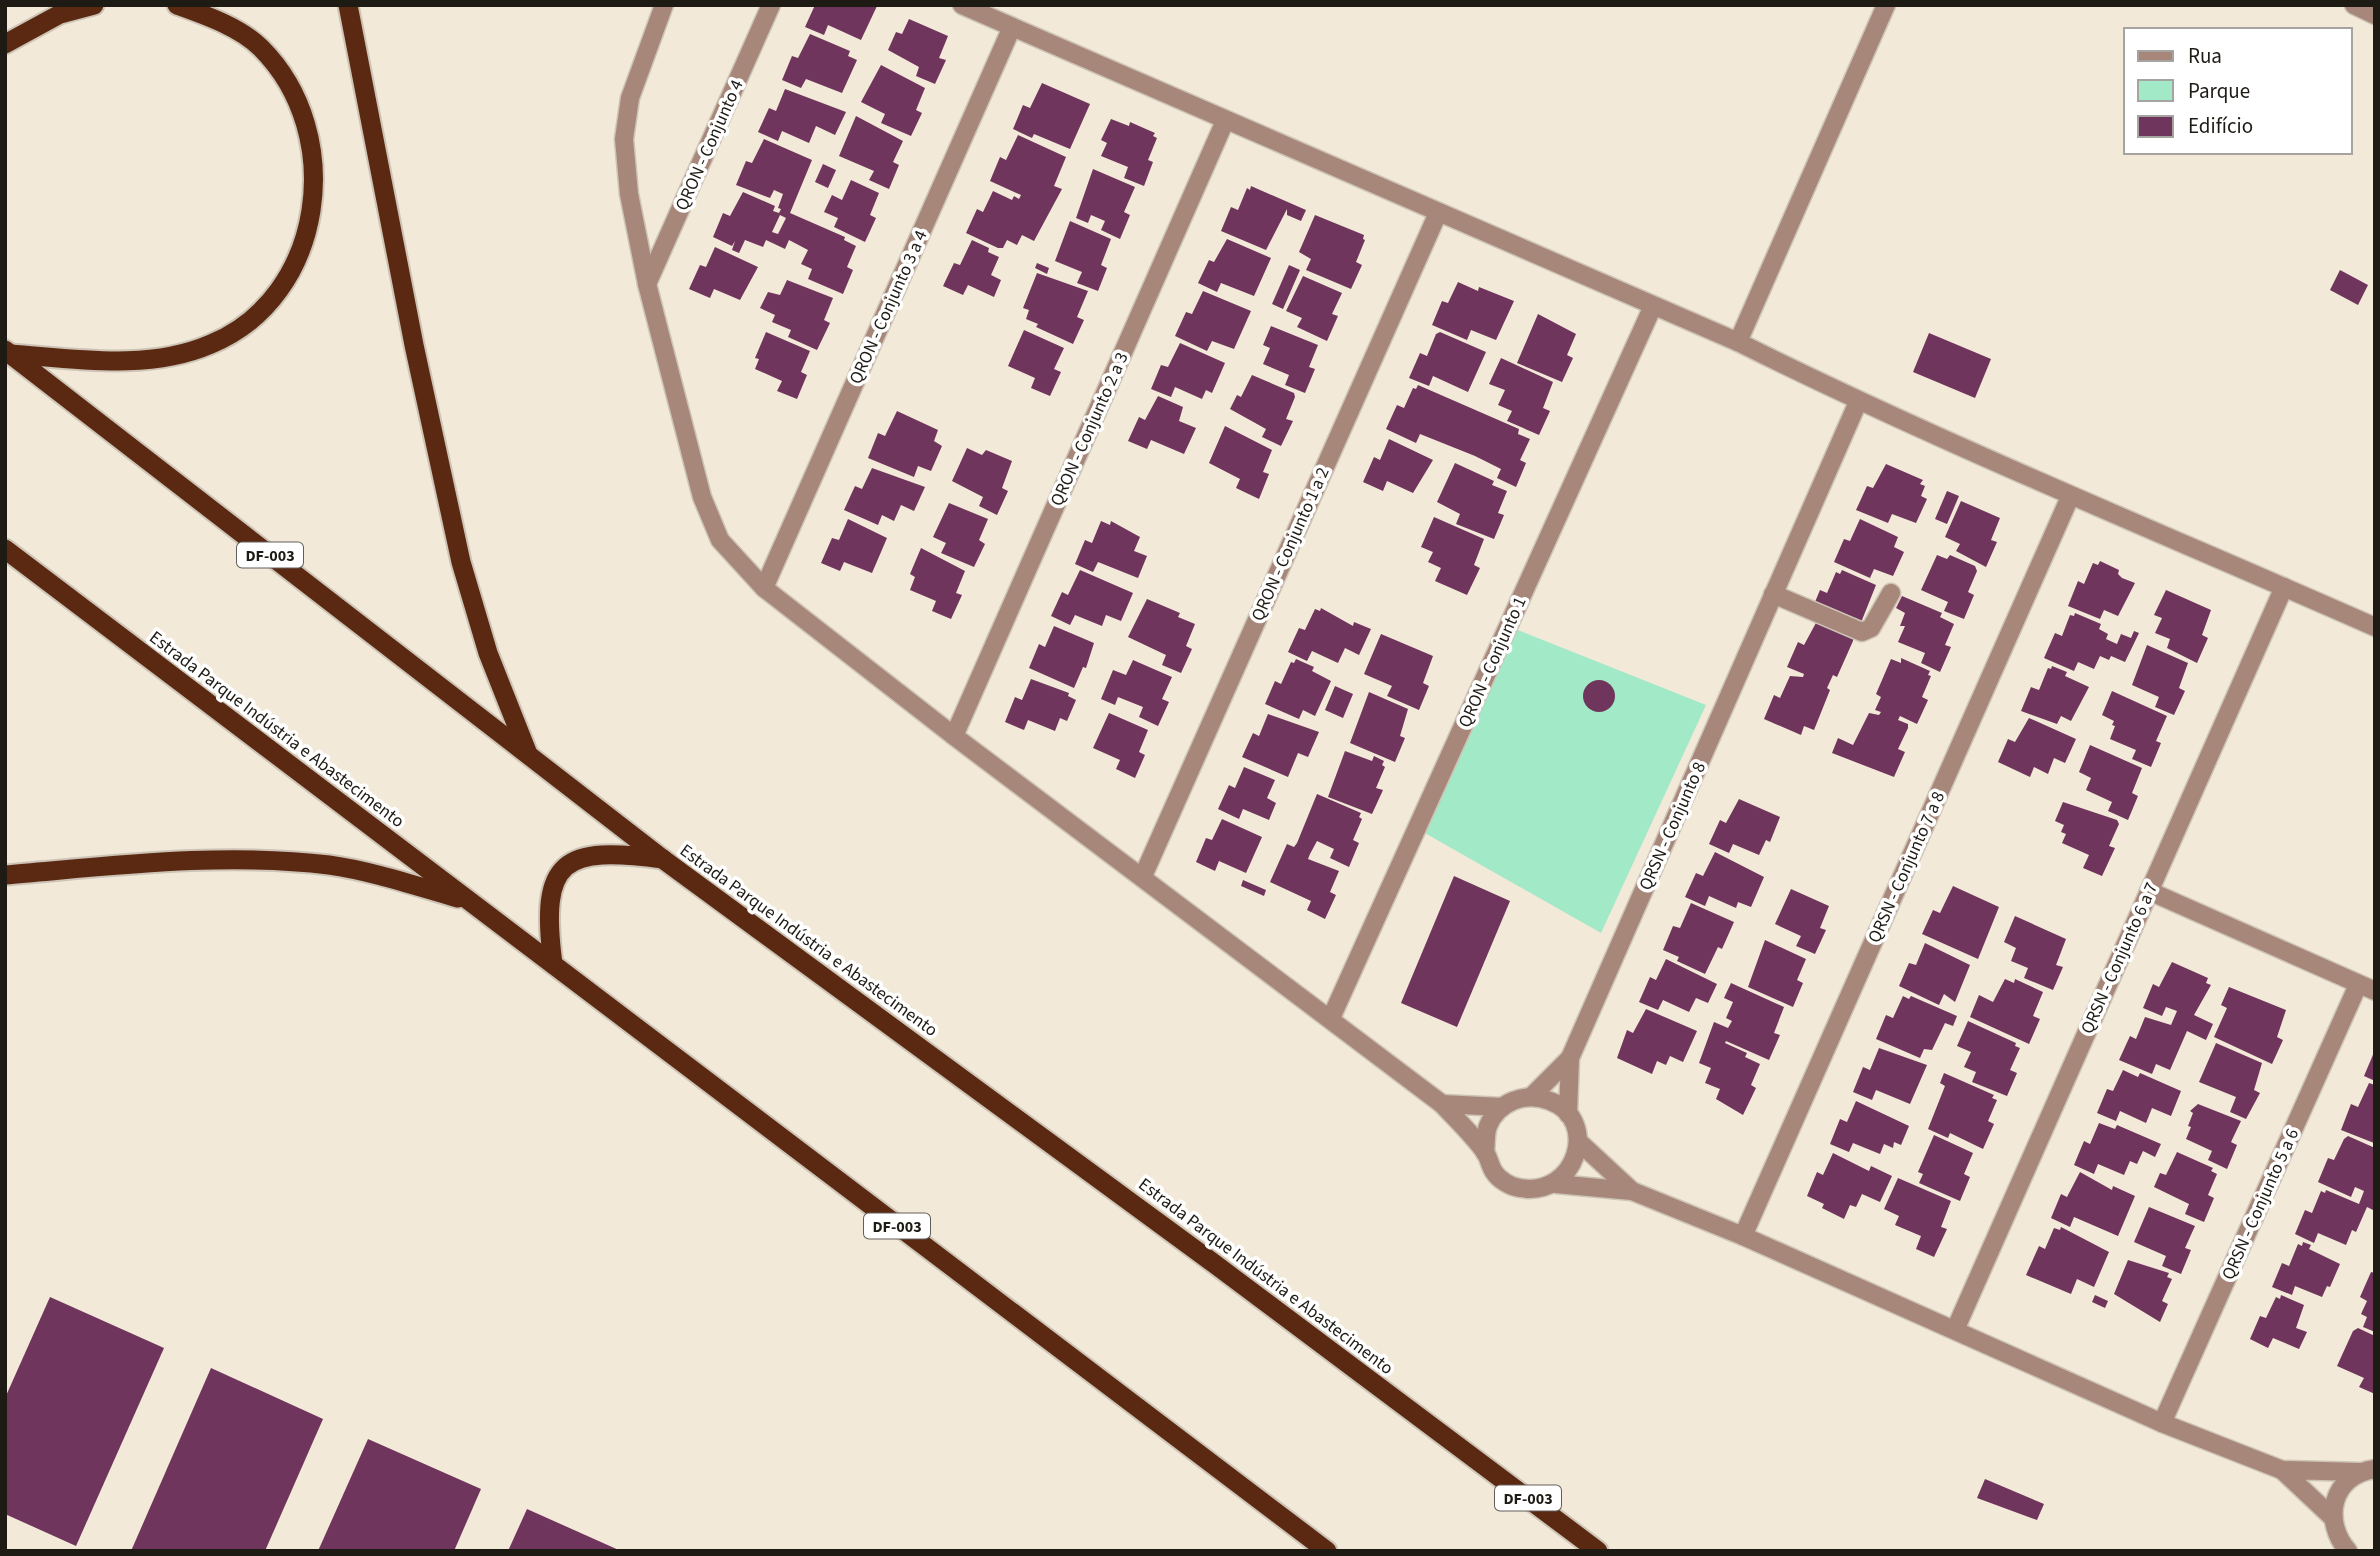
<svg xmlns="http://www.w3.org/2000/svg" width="2380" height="1556" viewBox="0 0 2380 1556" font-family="'Source Sans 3',sans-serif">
<rect width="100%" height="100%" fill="#f3e9d9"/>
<polygon fill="#a1e9c7" points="1510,627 1706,705 1601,933 1423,832"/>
<g fill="#70355c" fill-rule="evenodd">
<polygon points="815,5 876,5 877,6 861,40 828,25 824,35 805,27"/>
<polygon points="909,19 948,36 939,58 946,60 935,84 916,76 919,67 888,50 896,32 902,34"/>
<polygon points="810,34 850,51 848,56 857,60 842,93 806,79 801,88 782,80 792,56 798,58"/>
<polygon points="881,65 925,88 916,110 922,113 911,136 881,123 885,114 861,102"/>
<polygon points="1042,83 1090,104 1070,149 1034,134 1032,138 1013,129 1023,105 1030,108"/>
<polygon points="785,89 846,112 835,135 816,126 809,143 782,131 778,141 758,132 769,108 776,111"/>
<polygon points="856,116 903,141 893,162 899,165 889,189 869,180 874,171 839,156"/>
<polygon points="1111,119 1129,126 1130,122 1155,133 1153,136 1157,138 1148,160 1153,162 1144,186 1124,178 1128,167 1101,156 1107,143 1101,140"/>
<polygon points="1018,135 1066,157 1054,186 1062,189 1034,241 1022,235 1017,245 1007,240 1003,248 998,248 966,233 977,209 983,212 993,191 1012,200 1014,196 1019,199 1021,195 990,181 1000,157 1006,160"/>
<path d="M764,139L812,160L790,213L845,237L844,240L856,246L847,267L853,270L843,294L808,279L812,269L801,264L808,250L789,240L785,249L766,240L763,247L745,240L739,253L732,250L735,241L732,246L713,237L723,213L730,216L743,192L775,206L773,211L779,213L781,209L778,208L783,194L774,190L770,198L736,185L746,161L752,163ZM780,215L786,218L778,234L772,232Z"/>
<polygon points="823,164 836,170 828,188 815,182"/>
<polygon points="1093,169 1135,187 1124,212 1130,215 1120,239 1101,230 1105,221 1091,215 1088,223 1076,218"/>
<polygon points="851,180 879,193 870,215 876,218 865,242 834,227 838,218 824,212 832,195 842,200"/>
<polygon points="1251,186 1306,210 1301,221 1287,215 1287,209 1266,250 1221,231 1231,207 1238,210 1247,188 1250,190"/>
<polygon points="1315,215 1364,235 1363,239 1365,240 1356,262 1362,265 1351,289 1306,270 1311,259 1299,252"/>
<polygon points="1070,221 1111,239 1101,265 1107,268 1098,291 1077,283 1082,272 1055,261"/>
<polygon points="1227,239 1271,258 1254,296 1221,283 1217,292 1198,283 1209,260 1214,262"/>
<polygon points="972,240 989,248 988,252 999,257 991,275 1001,280 994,297 968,285 963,295 943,286 954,263 960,265"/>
<polygon points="715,247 758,267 740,300 714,289 710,298 689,289 700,265 706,267"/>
<polygon points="1037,263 1049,268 1047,274 1035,268"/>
<polygon points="1289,265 1300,270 1283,309 1272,304"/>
<polygon points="2340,270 2368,285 2358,305 2330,290"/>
<polygon points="1037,273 1088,291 1077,317 1084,320 1073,344 1036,327 1038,324 1026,319 1029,310 1023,308"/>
<polygon points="1303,276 1342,293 1332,314 1338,316 1327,341 1297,327 1302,318 1286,311"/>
<polygon points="787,280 833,298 824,320 830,323 817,350 788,337 791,330 772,322 775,315 760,308 768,292 780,295"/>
<polygon points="1458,282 1478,291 1479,287 1514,301 1496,340 1471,330 1467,340 1432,325 1442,301 1448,303"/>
<polygon points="1203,291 1251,311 1234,349 1212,341 1207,351 1175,336 1186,312 1192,314"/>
<polygon points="1538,314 1576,334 1567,355 1573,358 1562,382 1517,363"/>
<polygon points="1271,326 1318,345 1309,367 1315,369 1305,393 1285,385 1289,375 1263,364 1270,348 1263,345"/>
<polygon points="1024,330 1064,348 1054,369 1061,372 1050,396 1031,388 1035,378 1008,366"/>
<polygon points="766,332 810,351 801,372 807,375 797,399 777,391 782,381 755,369 759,359 755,358"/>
<polygon points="1440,332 1486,352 1468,392 1433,376 1429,386 1409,378 1420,353 1427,356 1436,334"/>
<polygon points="1929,333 1991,359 1975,398 1913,372"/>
<polygon points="1180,343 1225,363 1212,393 1206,390 1202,399 1175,387 1171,397 1151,389 1161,365 1168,367"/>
<polygon points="1501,358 1553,382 1543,408 1550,411 1539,435 1507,421 1512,411 1498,405 1505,390 1489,384"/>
<polygon points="1252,375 1294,393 1295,397 1286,419 1293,421 1281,446 1262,437 1266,429 1230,409 1237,395 1241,397"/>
<polygon points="1418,385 1519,429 1518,434 1530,439 1520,460 1526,463 1516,487 1497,478 1501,469 1475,456 1420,434 1416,443 1386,429 1397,405 1404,408 1413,388 1416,389"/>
<polygon points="1158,396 1183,407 1179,421 1196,428 1184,454 1151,440 1147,449 1128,441 1139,417 1145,420"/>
<polygon points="897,411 938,430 934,441 942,446 931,471 918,466 914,477 868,458 878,433 885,436"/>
<polygon points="1225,426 1272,450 1263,472 1269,474 1259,499 1236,488 1240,479 1209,463"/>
<polygon points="1389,439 1433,460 1413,493 1387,481 1383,491 1363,482 1374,457 1380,460"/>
<polygon points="967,448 982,455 986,450 1012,461 1002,488 1008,491 997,515 979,506 983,497 952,481"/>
<polygon points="1455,463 1494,481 1492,485 1507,491 1498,513 1504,515 1494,539 1456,524 1460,514 1437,502"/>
<polygon points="1886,464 1923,480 1920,484 1925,486 1921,496 1927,499 1916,523 1892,514 1888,523 1856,510 1867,486 1873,488"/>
<polygon points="872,468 925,487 914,511 901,505 894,521 882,515 878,525 844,510 855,486 862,489"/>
<polygon points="1947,491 1959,496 1947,524 1935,519"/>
<polygon points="1961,501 2000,518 1991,540 1997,542 1986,567 1956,551 1960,544 1945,537"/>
<polygon points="949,503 988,519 979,540 985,544 974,567 941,553 946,543 933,537"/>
<polygon points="1434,517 1484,539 1474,565 1480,568 1467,595 1435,581 1441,568 1428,562 1433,552 1421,547"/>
<polygon points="848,519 887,538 872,573 844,562 840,571 821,563 832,538 839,540"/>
<polygon points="1860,519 1898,537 1894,547 1904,552 1893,576 1874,569 1870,578 1834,562 1844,539 1850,541"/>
<polygon points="1101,521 1110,525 1111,521 1140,537 1134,551 1147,556 1138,578 1098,562 1093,572 1075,564 1085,540 1092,543"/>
<polygon points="921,548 965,571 956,593 962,595 951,619 932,611 936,601 910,590 915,577 910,574"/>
<polygon points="1937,555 1947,559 1950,555 1975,566 1977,571 1968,592 1974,595 1964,619 1944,611 1948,602 1921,590"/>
<polygon points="2100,561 2119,570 2118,574 2122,578 2135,583 2118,616 2104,610 2100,619 2068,606 2078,581 2084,584 2093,563 2098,565"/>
<polygon points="1080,570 1133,593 1121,621 1106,615 1102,626 1075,615 1070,625 1051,616 1062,592 1068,595"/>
<polygon points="1842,570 1876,585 1860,625 1810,614 1820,590 1827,593 1836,572 1840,574"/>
<polygon points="2166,590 2211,610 2202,635 2208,638 2197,663 2167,648 2170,639 2155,633 2162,618 2154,615"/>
<polygon points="1902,596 1942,613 1940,617 1954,624 1945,645 1951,647 1940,672 1921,663 1925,653 1898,642 1905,626 1900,626 1905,613 1896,608"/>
<polygon points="1147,599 1180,613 1178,617 1195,624 1186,646 1192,649 1181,673 1162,665 1166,655 1128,637"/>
<polygon points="1321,608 1353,626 1354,622 1371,629 1359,655 1345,648 1338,663 1312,651 1307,661 1288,652 1299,628 1305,630 1315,609 1320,611"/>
<polygon points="2075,613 2101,624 2099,629 2108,634 2106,639 2117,644 2121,634 2131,638 2134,631 2139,633 2125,662 2111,656 2109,660 2100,656 2094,669 2078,662 2074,671 2044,658 2055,633 2062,636 2070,615 2074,616"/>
<polygon points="1817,621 1853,637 1853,641 1837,677 1833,675 1827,688 1830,690 1814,730 1804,726 1801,735 1764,719 1774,695 1780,698 1790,676 1803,677 1804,674 1787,667 1798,642 1804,645"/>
<polygon points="1054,626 1094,643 1086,668 1083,667 1074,688 1029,668 1039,644 1045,647"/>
<polygon points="1381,634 1433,656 1423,683 1429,686 1419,710 1387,696 1392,686 1364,674"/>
<polygon points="2147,645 2188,663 2179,688 2185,691 2174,715 2155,707 2159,697 2132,685"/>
<polygon points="1901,658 1930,671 1928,675 1931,676 1922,697 1928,700 1917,724 1900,716 1898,720 1908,724 1908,728 1898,749 1905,752 1894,777 1832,753 1838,738 1853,745 1869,713 1879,715 1881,712 1875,710 1881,697 1876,694 1891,659 1901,663"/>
<polygon points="1296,659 1314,667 1312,671 1331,681 1315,716 1303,710 1299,719 1265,704 1275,681 1281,684 1291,662 1294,663"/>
<polygon points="1133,660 1172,677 1162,699 1169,702 1158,726 1139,717 1143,707 1118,697 1115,705 1101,699 1113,670 1126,675"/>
<polygon points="2052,666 2067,672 2065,676 2089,687 2071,721 2061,716 2057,724 2021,711 2031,687 2039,690 2048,668 2051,669"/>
<polygon points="1031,679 1069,693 1068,696 1076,700 1067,721 1060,718 1055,731 1028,720 1024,730 1005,722 1015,697 1022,700"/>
<circle cx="1599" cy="696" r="16"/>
<polygon points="1335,686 1353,694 1343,718 1325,710"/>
<polygon points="2112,691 2167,716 2156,741 2161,743 2151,767 2132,759 2136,750 2110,739 2115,726 2112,725 2114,721 2102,715"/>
<polygon points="1369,692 1408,709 1400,736 1405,738 1395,762 1350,743"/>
<polygon points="1109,713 1148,730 1139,752 1145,755 1135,778 1116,769 1120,760 1093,748"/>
<polygon points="1268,714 1319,732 1308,757 1298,753 1288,777 1242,757 1253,733 1259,736"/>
<polygon points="2029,718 2076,739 2065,763 2054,758 2048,774 2034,767 2030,777 1998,762 2008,739 2015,742"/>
<polygon points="2090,745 2142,768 2132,793 2138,796 2128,820 2108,811 2112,802 2086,790 2091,778 2079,772"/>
<polygon points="1345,751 1372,761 1374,756 1384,761 1382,765 1385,767 1376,788 1383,790 1372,814 1328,797"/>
<polygon points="1244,767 1275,780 1267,798 1276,803 1269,820 1243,809 1239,819 1218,809 1229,785 1235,788"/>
<polygon points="1317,794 1361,813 1359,817 1362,819 1353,840 1359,843 1349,867 1330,858 1334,849 1317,841 1310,854 1308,859 1339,871 1330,892 1336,895 1325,919 1307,910 1311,901 1270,882 1287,844 1294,847 1297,843"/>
<polygon points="1739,799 1780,817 1770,842 1766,840 1759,855 1733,844 1729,853 1709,844 1720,820 1726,823"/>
<polygon points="2063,802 2117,820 2119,824 2109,846 2115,848 2102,876 2083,868 2089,855 2062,843 2066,834 2061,832 2064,825 2055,821"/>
<polygon points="1222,819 1262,837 1246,873 1219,861 1215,871 1196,862 1206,838 1212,840"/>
<polygon points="1715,852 1764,877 1751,907 1738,902 1736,908 1709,896 1705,906 1685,897 1696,873 1703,876"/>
<polygon points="1454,876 1510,901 1457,1027 1401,1003"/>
<polygon points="1243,880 1266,890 1264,896 1241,886"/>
<polygon points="1953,886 1999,907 1978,959 1922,934 1933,910 1940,913"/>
<polygon points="1791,889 1829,906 1820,928 1826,930 1815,954 1796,946 1801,936 1775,924"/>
<polygon points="1691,903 1734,922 1722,949 1718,947 1705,974 1677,961 1679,957 1663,950 1673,926 1680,928"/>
<polygon points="2015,916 2066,939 2056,965 2063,967 2053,990 2024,978 2028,968 2011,961 2016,948 2004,942"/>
<polygon points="1765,940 1806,959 1797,980 1803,983 1793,1007 1748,987"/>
<polygon points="1925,943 1970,965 1955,1002 1944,994 1939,1005 1899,986 1909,963 1916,965"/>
<polygon points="1666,959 1717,984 1708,1003 1696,998 1689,1012 1663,1000 1658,1010 1639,1002 1650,977 1656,980"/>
<polygon points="2172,962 2208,978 2206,983 2211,985 2194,1015 2213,1024 2206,1040 2187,1031 2170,1070 2156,1064 2152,1074 2119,1060 2130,1036 2136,1039 2145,1017 2171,1025 2177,1011 2166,1007 2162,1016 2143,1008 2153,984 2159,987"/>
<polygon points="2005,979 2014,983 2015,979 2043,992 2033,1016 2040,1019 2029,1044 1970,1017 1979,995 1993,1002"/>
<polygon points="1731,983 1784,1007 1774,1033 1780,1035 1769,1060 1726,1041 1725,1043 1747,1053 1745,1057 1760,1064 1751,1085 1756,1088 1743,1115 1716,1099 1720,1089 1705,1083 1711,1068 1699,1063 1714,1022 1728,1028 1732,1021 1726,1018 1733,1002 1724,998"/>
<polygon points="2229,987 2286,1010 2277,1037 2283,1040 2272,1064 2214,1037 2227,1008 2221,1005"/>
<polygon points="1903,996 1909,999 1911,996 1957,1016 1953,1026 1945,1023 1932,1050 1924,1049 1920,1058 1876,1039 1886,1015 1893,1018"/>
<polygon points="1646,1009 1697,1031 1683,1062 1670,1056 1666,1065 1657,1061 1652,1074 1617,1058 1627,1030 1633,1033"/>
<polygon points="1968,1021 2016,1043 2015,1046 2020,1048 2010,1070 2017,1073 2007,1096 1972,1082 1976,1072 1964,1067 1971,1052 1957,1046"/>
<polygon points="2216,1043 2262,1063 2254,1090 2260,1093 2246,1119 2230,1112 2236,1097 2199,1082"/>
<polygon points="1879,1048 1927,1065 1910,1104 1876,1090 1872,1100 1853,1092 1863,1067 1870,1070"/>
<polygon points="2375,1050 2375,1081 2364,1076"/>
<polygon points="2123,1070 2138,1077 2140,1073 2181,1091 2171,1116 2152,1108 2146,1123 2120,1111 2116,1121 2097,1113 2107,1089 2113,1091"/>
<polygon points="1944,1073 1994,1095 1992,1098 1997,1100 1988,1121 1994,1124 1983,1149 1950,1133 1948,1138 1928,1129 1945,1086 1940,1083"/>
<polygon points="2369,1083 2375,1085 2374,1143 2341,1130 2351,1104 2358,1107"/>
<polygon points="1856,1101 1909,1126 1901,1145 1894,1142 1893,1148 1884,1144 1880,1154 1853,1143 1849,1152 1830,1144 1840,1119 1847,1122"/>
<polygon points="2198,1104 2241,1121 2231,1142 2237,1145 2227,1169 2208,1160 2212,1151 2186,1139 2191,1127 2188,1126 2193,1113 2190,1111"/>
<polygon points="2099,1123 2115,1129 2117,1125 2161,1144 2155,1157 2143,1151 2137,1164 2130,1161 2124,1175 2098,1164 2094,1174 2074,1165 2084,1141 2090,1144"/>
<polygon points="1934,1135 1973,1153 1964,1174 1970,1177 1960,1201 1919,1183 1923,1174 1918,1172"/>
<polygon points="2348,1136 2375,1148 2375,1211 2367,1207 2356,1232 2352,1230 2346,1245 2318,1233 2314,1243 2295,1234 2305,1210 2312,1213 2321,1191 2325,1193 2326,1190 2359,1204 2364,1191 2355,1187 2351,1197 2318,1182 2328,1158 2334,1160 2344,1139"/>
<polygon points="2177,1152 2213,1168 2211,1171 2217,1174 2208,1195 2214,1198 2204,1222 2185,1214 2189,1204 2154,1187 2160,1173 2166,1175"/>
<polygon points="1833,1153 1869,1171 1871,1166 1892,1176 1880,1202 1862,1194 1856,1207 1850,1205 1844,1219 1822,1208 1824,1204 1807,1196 1817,1172 1823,1175"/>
<polygon points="2080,1172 2112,1190 2113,1186 2135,1196 2118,1236 2074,1217 2070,1227 2051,1218 2061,1194 2067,1197"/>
<polygon points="1898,1178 1951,1201 1941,1227 1947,1229 1934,1257 1916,1249 1921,1236 1895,1225 1899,1216 1884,1209"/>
<polygon points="2149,1207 2195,1226 2185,1248 2191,1250 2181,1274 2162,1266 2166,1256 2134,1242"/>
<polygon points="2061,1227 2109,1252 2094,1287 2077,1279 2071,1294 2026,1275 2039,1246 2045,1249 2054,1228 2060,1230"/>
<polygon points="2303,1242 2311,1245 2309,1249 2340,1264 2330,1287 2327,1286 2322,1297 2295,1286 2292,1295 2272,1287 2282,1263 2289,1266 2298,1244 2302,1246"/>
<polygon points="2128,1260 2169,1273 2167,1277 2172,1279 2162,1301 2168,1304 2160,1322 2114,1294"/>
<polygon points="2371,1272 2375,1273 2375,1332 2363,1327 2367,1317 2361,1314 2367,1301 2360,1297"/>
<polygon points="2095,1295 2108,1301 2105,1308 2092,1302"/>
<polygon points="2281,1295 2304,1305 2296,1328 2307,1332 2299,1349 2273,1338 2268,1348 2250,1339 2260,1316 2266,1318 2276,1297 2280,1299"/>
<polygon points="50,1297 164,1348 76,1546 5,1514 5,1398"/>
<polygon points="2358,1328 2375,1336 2375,1394 2359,1387 2364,1378 2337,1366 2353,1331"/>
<polygon points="211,1368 323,1419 265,1551 131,1551"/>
<polygon points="368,1439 481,1489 454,1551 318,1551"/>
<polygon points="1985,1479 2044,1504 2037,1520 1977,1498"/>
<polygon points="527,1509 621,1551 508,1551"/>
</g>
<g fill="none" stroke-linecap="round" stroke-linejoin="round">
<g stroke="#cdc4b6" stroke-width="21">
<g id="minor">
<path d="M664,5L630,98L624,139L629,194L647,284L702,497L720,540L764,588L954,736L1442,1104C1456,1119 1473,1135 1485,1152C1489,1158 1490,1166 1494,1172C1499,1180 1511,1187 1520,1188C1576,1198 1601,1120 1550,1101C1525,1091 1498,1102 1488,1126C1485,1134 1486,1145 1485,1153"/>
<path d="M962,5L1738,342C1947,446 2162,533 2375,627"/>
<polyline points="2354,5 2375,15"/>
<polyline points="647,284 771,5"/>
<polyline points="1738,342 1886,5"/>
<polyline points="764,588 1012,27"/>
<polyline points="1773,594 1862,632 1871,628 1891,593"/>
<polyline points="954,736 1225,121"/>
<polyline points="1143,876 1438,213"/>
<polyline points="2149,891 2375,991"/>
<polyline points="1331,1018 1653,306"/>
<polyline points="1532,1096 1570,1058"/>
<polyline points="1442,1104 1502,1107"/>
<polyline points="1568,1114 1570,1058 1858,402"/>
<polyline points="1578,1141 1632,1191"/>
<polyline points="1556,1184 1632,1191 1743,1236 2162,1423 2282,1470"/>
<polyline points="1743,1236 2070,497"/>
<polyline points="1955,1330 2284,587"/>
<polyline points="2162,1423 2358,985"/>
<polyline points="2332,1517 2282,1470 2360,1472"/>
<path d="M2348,1551C2322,1521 2331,1475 2375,1469"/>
</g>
</g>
<g stroke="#cdc4b6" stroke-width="23">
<g id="trunk">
<polyline points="348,5 414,345 461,562 488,653 528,754"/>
<polyline points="5,44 60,14 94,5"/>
<polyline points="5,350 664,860 1212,1262 1598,1551"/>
<path d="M11,354C77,359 149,371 211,344C325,297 347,134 261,48C240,27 205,15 177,5"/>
<polyline points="5,549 1327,1551"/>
<path d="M5,875C112,866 222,852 329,865C372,871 416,886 458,898"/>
<path d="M553,964C539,858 564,846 663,859"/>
</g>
</g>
<use href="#minor" stroke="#a7877a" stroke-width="18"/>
<use href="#trunk" stroke="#5b2912" stroke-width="19"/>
</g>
<g text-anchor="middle" stroke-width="7" stroke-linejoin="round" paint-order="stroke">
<g fill="#fff" stroke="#625f5b" stroke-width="2">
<rect x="237" y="542.5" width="66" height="25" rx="5"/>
<rect x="864" y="1213.5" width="66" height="25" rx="5"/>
<rect x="1495" y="1485.5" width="66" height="25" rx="5"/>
</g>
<g font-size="16" font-weight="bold" fill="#1e1b15">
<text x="270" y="561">DF-003</text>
<text x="897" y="1232">DF-003</text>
<text x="1528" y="1504">DF-003</text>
</g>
<g font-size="18" fill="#1e1b15" stroke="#fff">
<text transform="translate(709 145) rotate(-66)" y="6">QRON - Conjunto 4</text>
<text transform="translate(888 307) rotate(-66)" y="6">QRON - Conjunto 3 a 4</text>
<text transform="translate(1089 429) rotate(-66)" y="6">QRON - Conjunto 2 a 3</text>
<text transform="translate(1290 544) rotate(-66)" y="6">QRON - Conjunto 1 a 2</text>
<text transform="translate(1492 662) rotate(-66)" y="6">QRON - Conjunto 1</text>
<text transform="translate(277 729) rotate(37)" y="6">Estrada Parque Indústria e Abastecimento</text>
<text transform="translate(1672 826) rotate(-66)" y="6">QRSN - Conjunto 8</text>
<text transform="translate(1906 867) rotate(-66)" y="6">QRSN - Conjunto 7 a 8</text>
<text transform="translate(809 940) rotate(36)" y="6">Estrada Parque Indústria e Abastecimento</text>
<text transform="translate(2119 958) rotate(-66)" y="6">QRSN - Conjunto 6 a 7</text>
<text transform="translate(2260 1204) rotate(-66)" y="6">QRSN - Conjunto 5 a 6</text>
<text transform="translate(1266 1276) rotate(37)" y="6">Estrada Parque Indústria e Abastecimento</text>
</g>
</g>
<rect width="2380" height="1556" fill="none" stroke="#1e1b15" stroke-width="14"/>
<rect x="2124" y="28" width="228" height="126" fill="#ffffff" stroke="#a5a4a1" stroke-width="2"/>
<rect x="2138" y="51" width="35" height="10" fill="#a7877a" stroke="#a5a4a1" stroke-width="2"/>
<text x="2188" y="63" font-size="21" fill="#1e1b15">Rua</text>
<rect x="2138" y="80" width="35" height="21" fill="#a1e9c7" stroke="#a5a4a1" stroke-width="2"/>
<text x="2188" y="98" font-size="21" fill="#1e1b15">Parque</text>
<rect x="2138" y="116" width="35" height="21" fill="#70355c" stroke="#a5a4a1" stroke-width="2"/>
<text x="2188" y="133" font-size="21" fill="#1e1b15">Edifício</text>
</svg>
